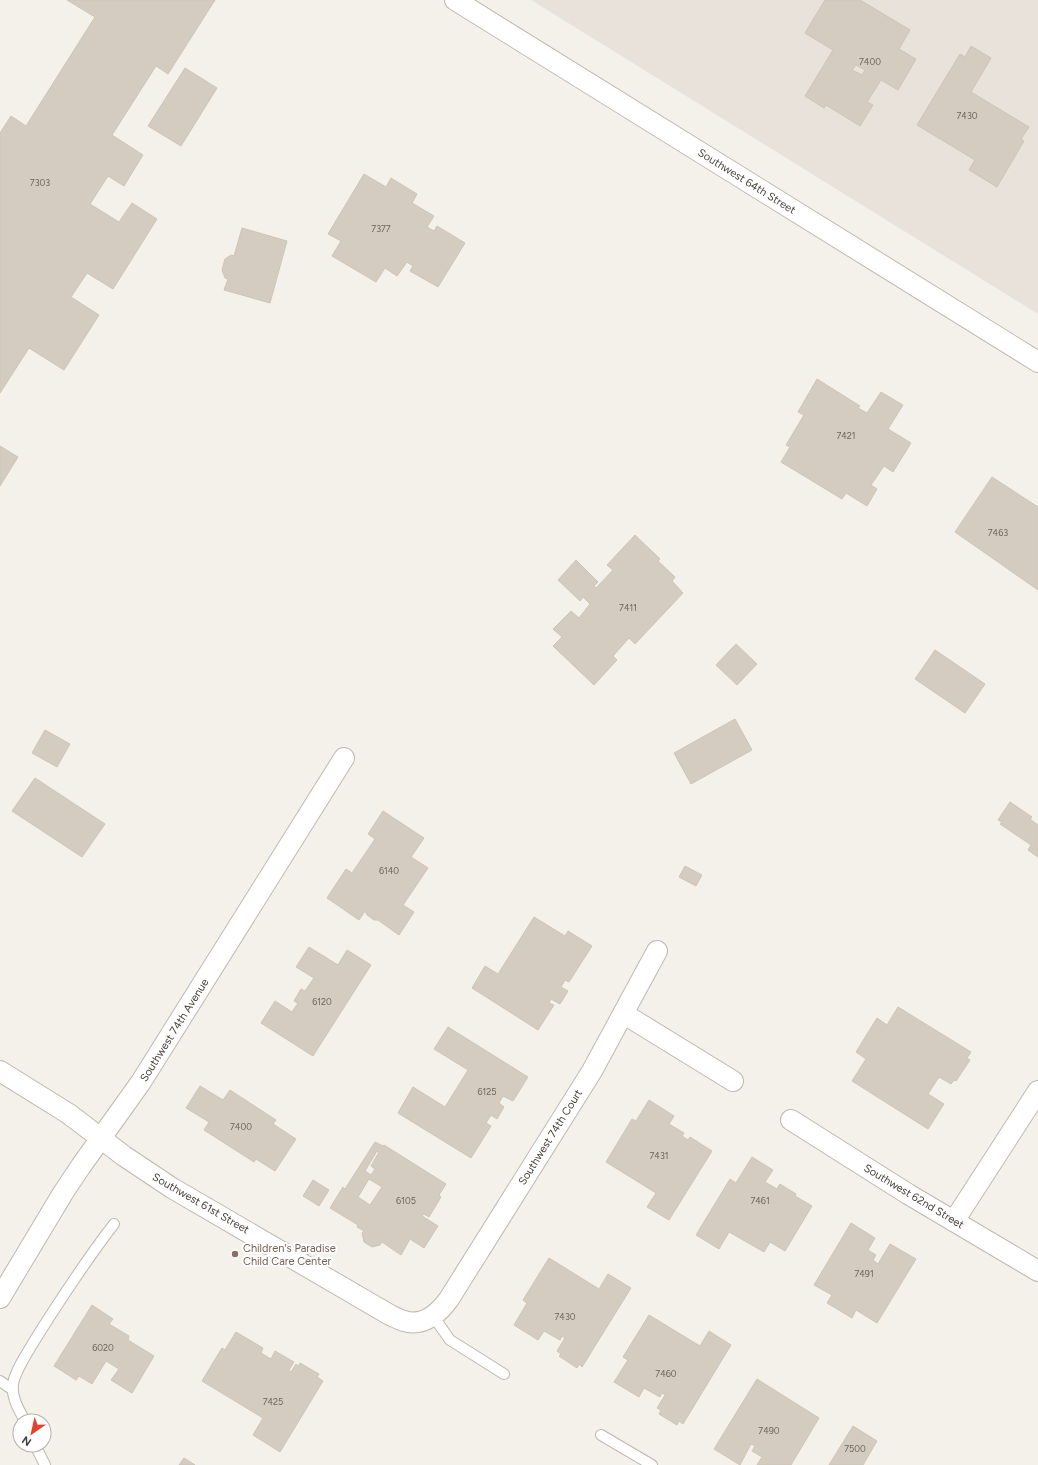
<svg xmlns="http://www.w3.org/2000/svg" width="1038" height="1465" viewBox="0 0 1038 1465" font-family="Figtree,sans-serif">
<rect width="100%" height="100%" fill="#f4f1eb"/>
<polygon fill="#e8e2da" points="531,0 1038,0 1038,314"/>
<g fill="#d5ccc1" stroke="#cfc3b5" fill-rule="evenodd">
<polygon points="67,0 215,0 168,74 156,66 112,135 143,155 124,186 108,176 90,204 119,222 132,203 157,219 113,289 87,273 71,297 99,315 64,370 29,348 0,393 0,133 11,116 26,126 95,17"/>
<path d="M825,0H860L910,30L899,49L916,59L898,90L881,80L867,102L873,105L860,126L826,105L824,108L805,96L833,50L805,33ZM856,65L865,70L862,75L852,70Z"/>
<polygon points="971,46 991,58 971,92 1029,127 1021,139 1024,141 997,187 969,170 975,160 917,125 960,54 965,57"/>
<polygon points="185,68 217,88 181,146 148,126"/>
<polygon points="364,174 386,187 391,178 417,194 412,203 434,216 427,227 434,231 437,226 465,243 438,287 410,271 413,266 407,262 397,276 385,268 376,282 332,256 341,241 328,234"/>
<polygon points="242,228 287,241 270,303 224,290 228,279 225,278 222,270 225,259 231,255 234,256"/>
<polygon points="817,379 860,406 858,408 867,413 881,392 903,405 888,429 911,443 893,472 884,466 871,485 877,489 867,506 846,493 842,499 781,462 790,447 786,445 804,415 798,412"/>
<polygon points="0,446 18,457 0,486"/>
<polygon points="992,477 1038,507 1038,590 955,532"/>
<polygon points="635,535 660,559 658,561 675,577 672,581 683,593 635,644 629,638 613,656 617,660 594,685 553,646 562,637 553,629 571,611 579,618 590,604 583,597 580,601 558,580 576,560 598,582 594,586 596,588 613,570 607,565"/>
<polygon points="736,644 757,664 737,685 716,665"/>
<polygon points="935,650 985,684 965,713 915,679"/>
<polygon points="735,719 752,750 691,784 674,753"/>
<polygon points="45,730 70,744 57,767 32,753"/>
<polygon points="35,778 105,824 82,857 12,811"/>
<polygon points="1010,802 1032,817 1030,819 1038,825 1038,857 1028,850 1031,845 1000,824 1002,822 998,820"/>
<polygon points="383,811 424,838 411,857 428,868 403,905 414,912 399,935 378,920 374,920 367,915 365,911 359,920 327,898 346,869 352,873 375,839 368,834"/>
<polygon points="685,866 702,875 696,886 679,877"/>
<polygon points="534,917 565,936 568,931 592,946 569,982 565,980 561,987 568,991 560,1004 551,999 549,1003 554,1005 538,1030 472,988 485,966 498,974"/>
<polygon points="309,947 338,965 347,950 371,965 313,1056 261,1023 275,1001 292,1012 298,1003 294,1001 301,989 305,991 314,978 296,967"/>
<polygon points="898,1007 971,1052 967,1058 970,1060 956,1081 954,1080 951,1084 939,1077 928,1094 944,1104 928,1129 852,1081 866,1059 856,1052 877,1018 887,1025"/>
<polygon points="448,1027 528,1077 513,1101 503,1096 499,1103 504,1107 497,1119 491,1115 486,1123 491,1126 471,1158 398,1113 413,1087 445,1107 468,1070 434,1049"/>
<polygon points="200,1086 223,1100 230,1090 276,1120 273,1124 296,1139 275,1171 256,1159 254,1162 204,1130 209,1122 186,1108"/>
<polygon points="649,1100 674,1116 669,1124 684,1133 682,1136 688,1140 690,1137 712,1151 669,1220 647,1207 656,1193 606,1162 632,1119 636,1121"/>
<path d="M375,1142L383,1146L384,1145L446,1184L439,1195L441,1197L429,1217L424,1214L422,1216L438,1226L424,1248L410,1239L401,1255L382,1242L380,1245L372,1247L364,1242L362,1233L364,1231L357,1227L358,1225L330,1208L343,1187L345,1189ZM377,1151L379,1152L371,1166L375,1169L371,1175L365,1171ZM369,1179L382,1187L370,1205L358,1197Z"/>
<polygon points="752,1157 773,1170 765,1182 777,1189 780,1184 796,1194 795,1196 812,1206 785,1251 770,1242 764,1252 729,1232 719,1249 696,1235 730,1179 736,1183"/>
<polygon points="313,1180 329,1190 319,1206 303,1196"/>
<polygon points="851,1223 875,1238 868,1250 876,1255 873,1260 878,1264 890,1244 916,1259 877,1323 856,1310 852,1318 827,1303 832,1295 814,1285"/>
<polygon points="549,1258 599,1289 608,1274 631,1288 582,1367 579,1364 577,1368 559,1356 561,1354 557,1351 565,1338 562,1336 560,1340 544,1331 538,1340 514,1325 527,1303 523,1300"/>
<polygon points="92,1305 113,1319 109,1324 129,1336 128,1340 154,1356 132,1393 111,1380 119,1369 106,1361 92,1384 79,1376 76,1380 54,1366"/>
<polygon points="649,1315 700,1346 709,1331 731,1345 683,1424 679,1421 677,1425 659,1414 661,1410 657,1408 665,1395 662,1393 660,1397 644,1388 639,1397 614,1382 628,1360 623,1357"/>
<polygon points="236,1332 263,1348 261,1353 271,1359 275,1351 294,1362 289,1370 291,1372 296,1364 298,1366 300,1363 319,1374 317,1377 323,1381 280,1452 253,1435 263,1418 202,1381 222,1348 225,1350"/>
<polygon points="757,1379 819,1418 791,1465 757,1465 762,1457 752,1451 755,1446 751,1444 740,1465 714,1449"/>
<polygon points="853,1426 877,1441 863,1465 829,1465"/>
<polygon points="184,1458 195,1465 179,1465"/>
</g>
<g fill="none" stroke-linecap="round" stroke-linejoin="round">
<g stroke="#bfb8ae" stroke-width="12">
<g id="service">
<polyline points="433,1316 450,1340 504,1374"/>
<polyline points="0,1381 13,1390"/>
<path d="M25,1421C19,1410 11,1397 13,1384C15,1370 31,1347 38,1335C62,1297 87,1259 114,1224"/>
<polyline points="601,1435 652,1465"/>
<polyline points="35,1445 45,1465"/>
</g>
</g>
<g stroke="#bfb8ae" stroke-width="22">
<g id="minor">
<polyline points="455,0 1038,362"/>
<polyline points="624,1014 733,1081"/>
<path d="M0,1071L69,1114L124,1156L172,1188L390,1315C395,1317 400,1320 404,1321C423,1327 439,1313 449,1299L592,1071L657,951"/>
<polyline points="791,1120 908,1194 1038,1271"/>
<polyline points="954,1221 1038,1091"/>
<polyline points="0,1298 63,1193 81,1166 141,1082 344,758"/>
</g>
</g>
<use href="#service" stroke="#fff" stroke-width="10"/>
<use href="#minor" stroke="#fff" stroke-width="20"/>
</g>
<circle fill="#8d6e63" stroke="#fff" stroke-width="1.5" cx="235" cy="1254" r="4"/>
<g text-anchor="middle" stroke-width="4" stroke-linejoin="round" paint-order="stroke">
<g font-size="9" fill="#6b645b">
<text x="870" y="65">7400</text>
<text x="967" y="119">7430</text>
<text x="40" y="186">7303</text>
<text x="381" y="232">7377</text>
<text x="846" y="439">7421</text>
<text x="998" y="536">7463</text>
<text x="628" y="611">7411</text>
<text x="389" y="874">6140</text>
<text x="322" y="1005">6120</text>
<text x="487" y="1095">6125</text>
<text x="241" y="1130">7400</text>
<text x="659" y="1159">7431</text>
<text x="406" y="1204">6105</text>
<text x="760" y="1204">7461</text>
<text x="864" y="1277">7491</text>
<text x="565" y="1320">7430</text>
<text x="103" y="1351">6020</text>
<text x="666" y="1377">7460</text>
<text x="273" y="1405">7425</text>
<text x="769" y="1434">7490</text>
<text x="855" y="1452">7500</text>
</g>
<g font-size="11" fill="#484139" stroke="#fff">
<text transform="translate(747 181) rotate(32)" y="4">Southwest 64th Street</text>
<text transform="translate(174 1030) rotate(-58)" y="4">Southwest 74th Avenue</text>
<text transform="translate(550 1137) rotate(-58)" y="4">Southwest 74th Court</text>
<text transform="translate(914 1196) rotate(31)" y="4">Southwest 62nd Street</text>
<text transform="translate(201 1203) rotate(30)" y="4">Southwest 61st Street</text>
</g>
<g font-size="11" fill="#785e54" stroke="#fff" text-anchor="start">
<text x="243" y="1252">Children's Paradise<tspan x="243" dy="13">Child Care Center</tspan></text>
</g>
</g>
<g transform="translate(32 1433) rotate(214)"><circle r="19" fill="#ffffff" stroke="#b6b3b0"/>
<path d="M0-3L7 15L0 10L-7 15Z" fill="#e83f2e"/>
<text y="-6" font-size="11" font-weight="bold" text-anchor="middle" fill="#484139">N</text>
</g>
</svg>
